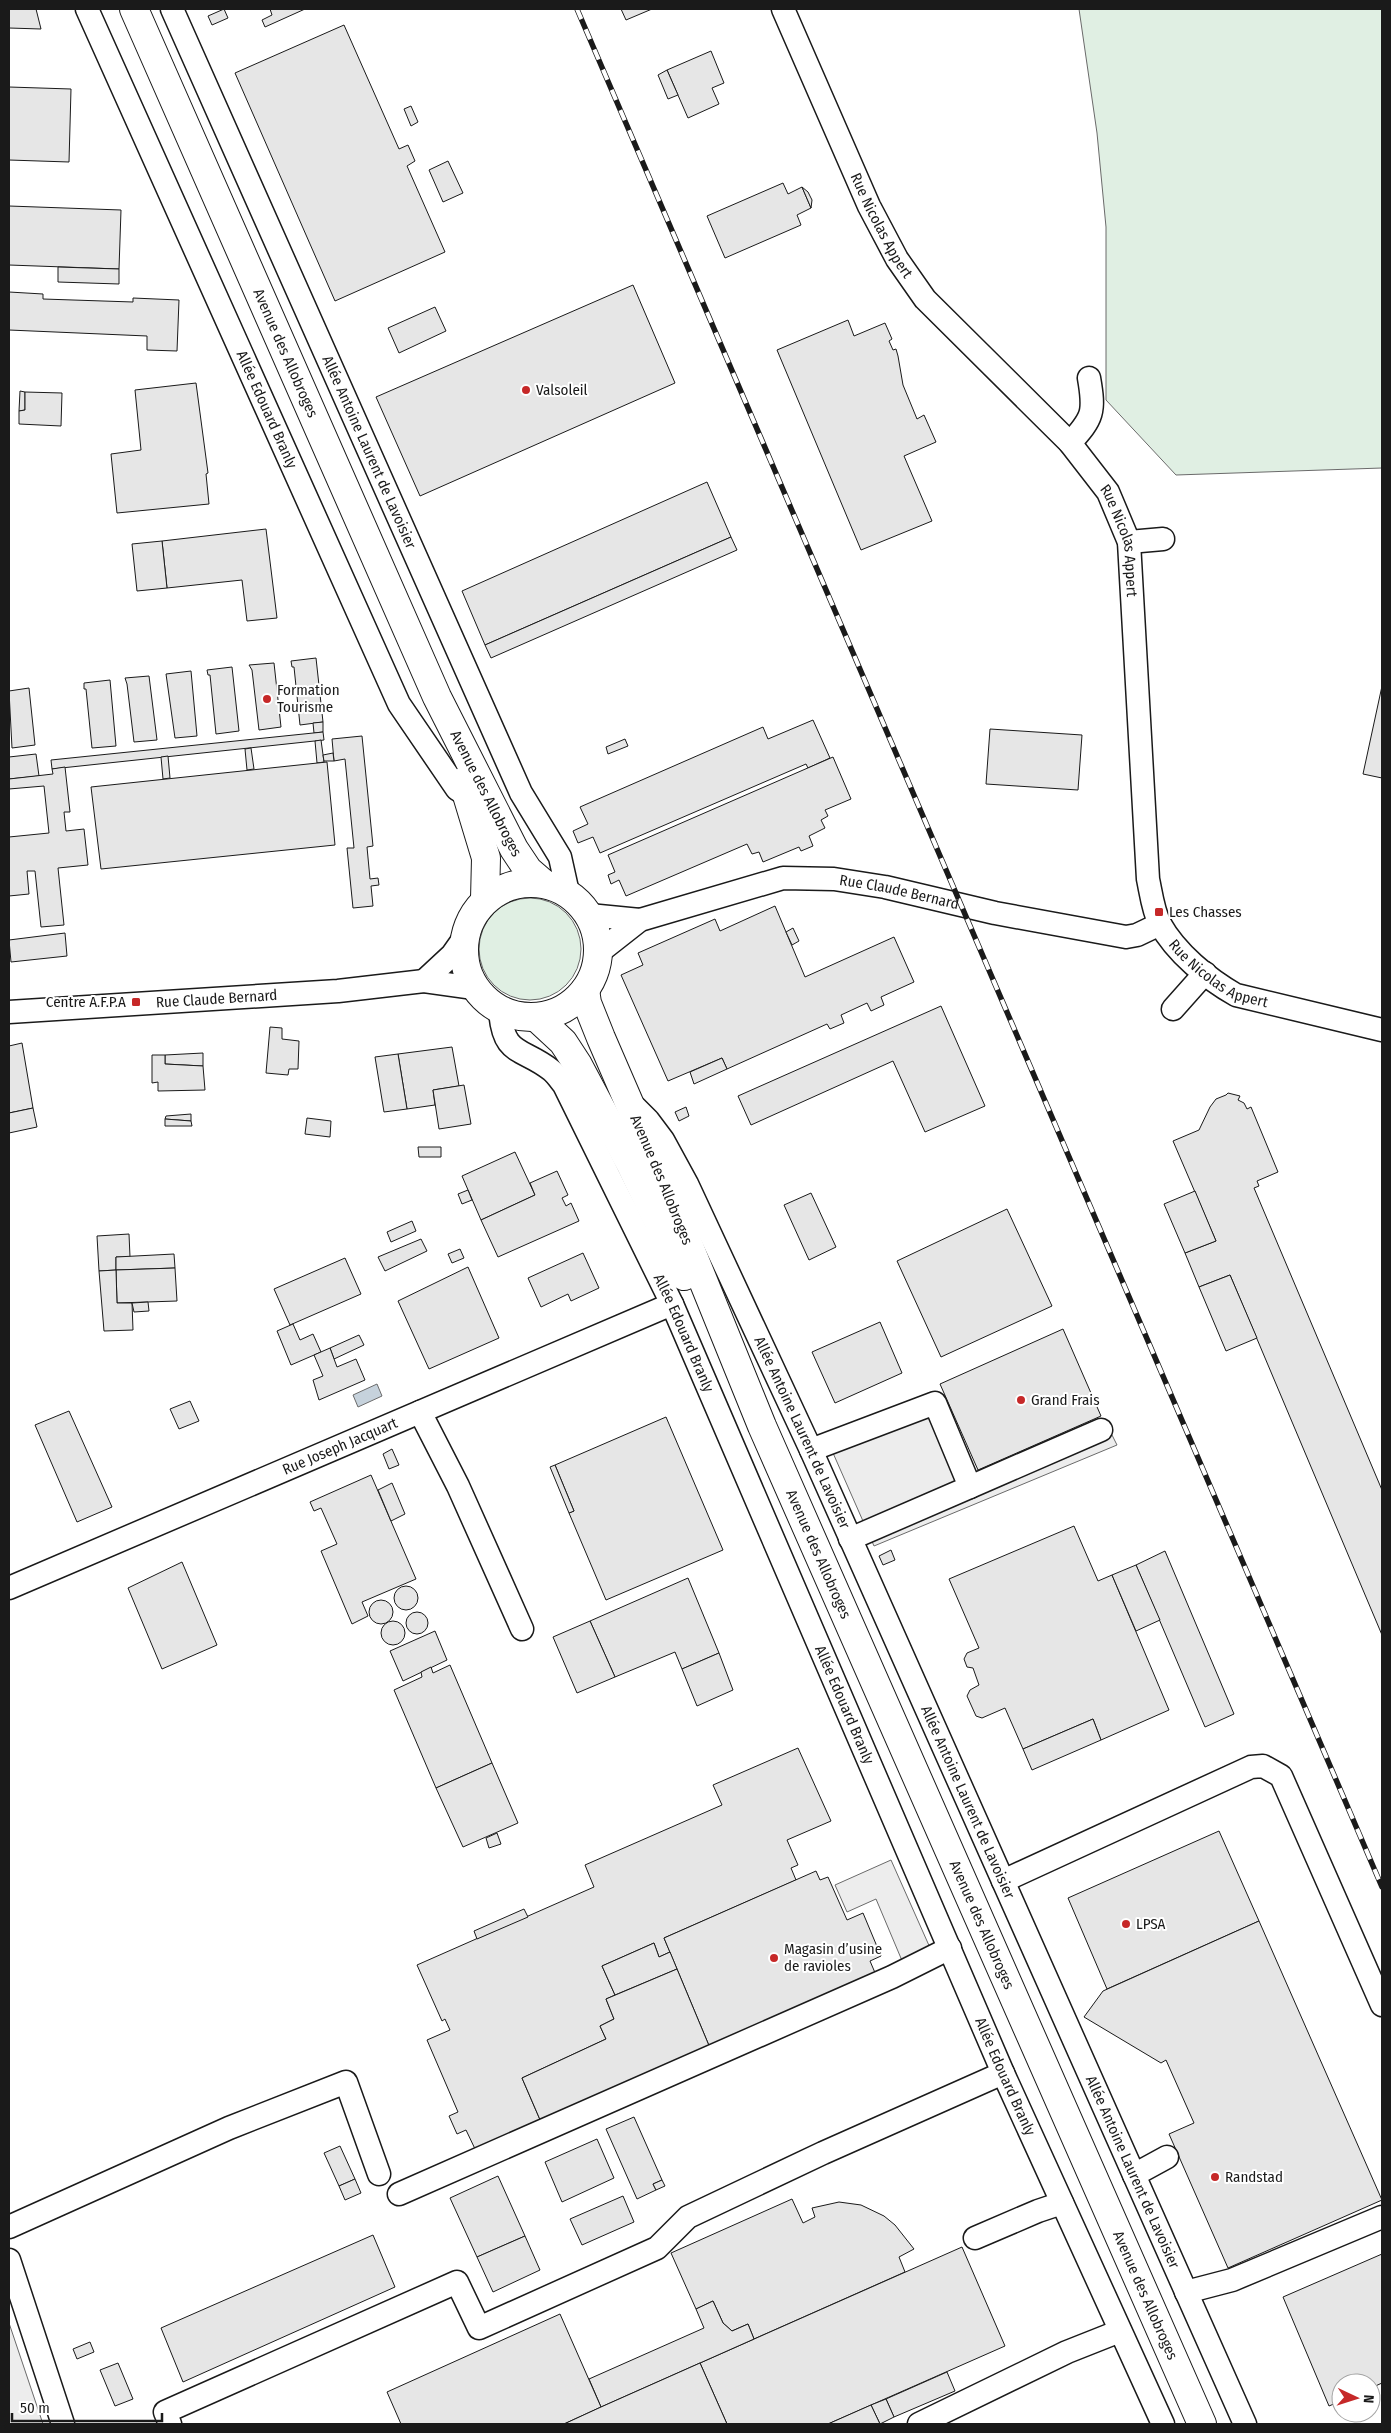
<svg xmlns="http://www.w3.org/2000/svg" width="1391" height="2433" viewBox="0 0 1391 2433" font-family="'Fira Sans Condensed',sans-serif">
<rect width="100%" height="100%" fill="#fff"/>
<g fill="#e0efe3" stroke="#6a6a6a">
<polygon points="1079,9 1382,9 1382,468 1176,475 1106,400 1106,227 1097,133"/>
<circle cx="530" cy="949" r="51"/>
</g>
<g fill="#ededed" stroke="#6a6a6a">
<polygon points="931,1414 965,1497 1112,1435 1117,1445 874,1546 833,1453"/>
<polygon points="891,1860 931,1950 903,1963 876,1899 847,1912 835,1885"/>
<polygon points="9,2323 43,2424 9,2424"/>
</g>
<polygon fill="#c6d2dc" stroke="#6a6a6a" points="377,1384 382,1396 358,1407 353,1395"/>
<g fill="#e6e6e6" stroke="#1a1a1a">
<polygon points="9,9 36,9 41,29 9,28"/>
<polygon points="224,9 228,18 212,25 208,16"/>
<polygon points="270,9 305,9 265,27 262,20 272,15"/>
<polygon points="621,9 652,9 626,20"/>
<polygon points="344,25 399,149 408,145 415,161 407,166 445,252 335,301 235,73"/>
<polygon points="711,51 724,83 712,88 719,104 688,118 667,70"/>
<polygon points="667,70 678,95 668,99 658,75"/>
<polygon points="9,87 71,89 69,162 9,160"/>
<polygon points="411,106 418,122 411,126 404,109"/>
<polygon points="448,161 463,193 443,202 429,170"/>
<polygon points="783,183 788,194 802,187 811,208 797,215 801,225 725,258 707,216"/>
<polygon points="802,187 808,192 812,200 811,208"/>
<polygon points="9,206 121,210 119,269 9,265"/>
<polygon points="58,267 119,269 119,284 58,282"/>
<polygon points="633,285 675,383 420,496 376,397"/>
<polygon points="9,292 43,294 43,299 133,302 133,298 179,300 177,351 147,350 147,336 9,330"/>
<polygon points="435,307 446,331 399,353 388,328"/>
<polygon points="848,320 854,336 885,323 892,339 889,341 893,350 896,349 898,356 903,385 917,419 924,415 936,442 904,456 932,521 861,550 777,350"/>
<polygon points="196,383 208,473 206,474 209,504 117,513 111,454 141,450 135,390"/>
<polygon points="20,391 25,392 25,410 19,411"/>
<polygon points="25,392 62,393 61,426 19,424 19,411 25,410"/>
<polygon points="707,482 731,537 485,645 462,591"/>
<polygon points="266,529 277,618 247,621 242,580 167,588 162,541"/>
<polygon points="731,537 737,550 491,658 485,645"/>
<polygon points="162,541 167,588 137,591 132,544"/>
<polygon points="316,658 323,722 300,725 294,667 292,667 291,661"/>
<polygon points="274,663 281,727 259,730 252,670 249,665"/>
<polygon points="232,667 239,731 216,734 210,675 208,675 207,670"/>
<polygon points="191,671 197,736 175,738 166,674"/>
<polygon points="149,676 157,740 134,742 127,684 125,678"/>
<polygon points="110,680 116,746 92,748 86,689 84,689 84,683"/>
<polygon points="1382,686 1382,778 1363,774"/>
<polygon points="29,688 35,745 12,748 9,691"/>
<polygon points="813,720 830,758 808,768 806,764 600,853 593,837 578,843 573,831 588,824 580,807 763,727 768,739"/>
<polygon points="323,722 323,732 314,733 313,723"/>
<polygon points="990,729 1082,735 1078,790 986,784"/>
<polygon points="323,732 324,740 52,769 51,760"/>
<polygon points="362,736 373,846 367,847 370,879 378,878 379,885 371,886 373,906 353,908 347,848 354,848 345,759 334,761 332,739"/>
<polygon points="625,739 628,746 608,754 606,747"/>
<polygon points="321,740 324,762 317,763 315,741"/>
<polygon points="251,748 254,769 247,770 245,749"/>
<polygon points="333,753 334,761 324,761 323,755"/>
<polygon points="36,754 39,776 9,779 9,757"/>
<polygon points="168,756 170,778 163,779 161,757"/>
<polygon points="833,757 851,799 825,810 828,816 821,820 825,828 809,836 813,846 801,851 799,847 763,862 759,852 752,854 747,844 626,896 619,880 611,884 608,875 615,872 608,855"/>
<polygon points="327,762 335,845 101,869 91,787"/>
<polygon points="65,767 70,812 64,812 66,831 84,829 88,865 58,868 64,925 41,927 35,871 27,871 29,894 9,896 9,837 49,833 44,786 9,789 9,779 53,774 52,769"/>
<polygon points="775,906 805,977 894,937 914,982 881,997 884,1005 871,1011 867,1003 841,1015 844,1023 830,1029 827,1024 727,1069 722,1058 668,1081 621,975 643,965 638,953 715,919 720,931"/>
<polygon points="793,928 799,941 792,945 786,932"/>
<polygon points="65,933 67,956 11,962 9,940"/>
<polygon points="941,1006 985,1106 925,1132 893,1061 751,1125 738,1096"/>
<polygon points="270,1027 282,1028 282,1039 299,1041 298,1069 289,1069 288,1075 266,1073"/>
<polygon points="22,1043 33,1108 9,1113 9,1046"/>
<polygon points="452,1047 459,1086 433,1090 435,1105 407,1109 398,1054"/>
<polygon points="203,1053 203,1066 165,1064 165,1055"/>
<polygon points="398,1054 407,1109 384,1112 375,1057"/>
<polygon points="152,1055 165,1055 165,1064 203,1066 205,1090 158,1091 158,1082 152,1083"/>
<polygon points="722,1058 727,1069 694,1084 690,1072"/>
<polygon points="464,1085 471,1124 439,1129 433,1090"/>
<polygon points="1228,1093 1240,1096 1238,1100 1244,1103 1247,1109 1251,1107 1278,1172 1257,1181 1259,1186 1254,1188 1382,1490 1382,1635 1230,1275 1199,1287 1185,1253 1216,1241 1173,1141 1199,1130 1210,1107 1216,1099 1226,1095"/>
<polygon points="686,1107 689,1116 679,1121 675,1112"/>
<polygon points="33,1108 37,1127 9,1133 9,1113"/>
<polygon points="191,1114 191,1121 165,1119 166,1116"/>
<polygon points="307,1118 331,1121 330,1137 305,1134"/>
<polygon points="165,1119 191,1121 192,1126 165,1126"/>
<polygon points="418,1147 441,1147 441,1157 419,1157"/>
<polygon points="515,1152 535,1195 481,1220 462,1176"/>
<polygon points="557,1171 568,1195 562,1198 566,1206 571,1203 579,1221 498,1257 481,1220 535,1195 530,1183"/>
<polygon points="468,1190 472,1200 462,1204 458,1194"/>
<polygon points="1195,1191 1216,1241 1185,1253 1164,1204"/>
<polygon points="811,1193 836,1247 809,1260 784,1205"/>
<polygon points="1007,1209 1052,1306 941,1357 897,1261"/>
<polygon points="412,1221 416,1231 391,1242 387,1232"/>
<polygon points="129,1234 130,1257 116,1257 116,1270 99,1271 97,1236"/>
<polygon points="421,1239 427,1251 385,1271 378,1257"/>
<polygon points="460,1249 464,1258 452,1263 448,1254"/>
<polygon points="583,1253 599,1288 571,1301 568,1294 541,1307 528,1278"/>
<polygon points="174,1254 175,1268 116,1270 116,1257"/>
<polygon points="345,1258 361,1294 290,1325 274,1289"/>
<polygon points="468,1267 499,1338 429,1369 398,1301"/>
<polygon points="175,1268 177,1301 117,1303 116,1270"/>
<polygon points="116,1270 117,1303 132,1303 133,1330 104,1331 99,1271"/>
<polygon points="1230,1275 1257,1338 1226,1351 1199,1287"/>
<polygon points="148,1302 149,1311 134,1312 132,1303"/>
<polygon points="880,1322 902,1373 835,1403 812,1352"/>
<polygon points="293,1324 300,1340 313,1334 321,1352 291,1365 277,1331"/>
<polygon points="1063,1329 1101,1416 978,1470 940,1384"/>
<polygon points="359,1335 364,1345 334,1359 330,1348"/>
<polygon points="330,1348 337,1367 356,1359 365,1380 319,1400 313,1380 323,1376 314,1355"/>
<polygon points="190,1401 199,1421 179,1429 170,1409"/>
<polygon points="69,1411 112,1507 77,1522 35,1425"/>
<polygon points="666,1417 723,1550 606,1600 569,1513 574,1511 555,1465"/>
<polygon points="392,1449 399,1465 389,1469 383,1454"/>
<polygon points="555,1465 574,1511 569,1513 550,1467"/>
<polygon points="371,1475 416,1579 362,1602 368,1616 352,1624 321,1551 337,1544 321,1508 314,1511 310,1502"/>
<polygon points="392,1483 405,1514 391,1521 378,1490"/>
<polygon points="1074,1526 1098,1581 1112,1575 1169,1710 1101,1740 1093,1719 1023,1749 1005,1708 982,1718 976,1716 967,1696 970,1690 979,1685 973,1668 967,1667 964,1659 967,1653 979,1648 949,1579"/>
<polygon points="891,1550 895,1560 883,1565 879,1556"/>
<polygon points="1165,1551 1234,1714 1205,1727 1136,1565"/>
<polygon points="182,1562 217,1645 162,1669 128,1588"/>
<polygon points="1136,1565 1160,1620 1136,1631 1112,1575"/>
<polygon points="688,1578 719,1653 682,1669 675,1652 615,1677 590,1621"/>
<circle cx="406" cy="1598" r="12"/>
<circle cx="381" cy="1612" r="12"/>
<circle cx="417" cy="1623" r="11"/>
<polygon points="590,1621 615,1677 577,1693 553,1637"/>
<circle cx="393" cy="1633" r="12"/>
<polygon points="435,1631 447,1660 403,1681 390,1651"/>
<polygon points="719,1653 733,1690 697,1706 682,1669"/>
<polygon points="450,1665 492,1763 436,1788 394,1690 422,1677 421,1672 431,1667 433,1673"/>
<polygon points="1093,1719 1101,1740 1032,1770 1023,1749"/>
<polygon points="798,1748 831,1821 787,1840 798,1865 791,1868 796,1880 664,1938 670,1952 659,1957 654,1943 602,1966 615,1995 606,1999 614,2019 600,2026 606,2039 522,2078 541,2122 476,2151 466,2130 457,2134 449,2116 458,2112 427,2040 450,2030 445,2019 442,2021 417,1965 594,1887 585,1865 722,1805 713,1785"/>
<polygon points="492,1763 518,1823 463,1847 436,1788"/>
<polygon points="1219,1831 1259,1921 1107,1989 1068,1898"/>
<polygon points="497,1833 501,1844 489,1848 486,1838"/>
<polygon points="816,1871 820,1880 828,1877 847,1920 863,1913 881,1956 870,1961 876,1975 710,2048 664,1938"/>
<polygon points="524,1909 528,1917 477,1939 474,1931"/>
<polygon points="1259,1921 1382,2200 1228,2268 1169,2134 1194,2123 1166,2060 1161,2063 1084,2017 1103,1991"/>
<polygon points="654,1943 659,1957 670,1952 677,1969 615,1995 602,1966"/>
<polygon points="677,1969 710,2048 541,2122 522,2078 606,2039 600,2026 614,2019 606,1999"/>
<polygon points="634,2117 662,2180 653,2184 656,2190 637,2199 606,2129"/>
<polygon points="597,2139 614,2178 562,2202 545,2162"/>
<polygon points="340,2146 355,2179 339,2186 324,2153"/>
<polygon points="498,2176 525,2236 477,2257 450,2198"/>
<polygon points="355,2179 361,2193 345,2200 339,2186"/>
<polygon points="662,2180 665,2186 656,2190 653,2184"/>
<polygon points="623,2196 634,2222 582,2245 570,2219"/>
<polygon points="792,2199 803,2223 815,2217 812,2208 839,2202 861,2205 884,2216 895,2225 914,2249 899,2257 905,2272 754,2339 748,2324 732,2331 723,2323 713,2301 696,2309 671,2253"/>
<polygon points="373,2235 395,2287 183,2382 161,2328"/>
<polygon points="525,2236 540,2270 493,2292 477,2257"/>
<polygon points="962,2247 1005,2346 828,2424 727,2424 700,2363"/>
<polygon points="1382,2254 1382,2383 1371,2388 1371,2383 1341,2383 1341,2401 1329,2406 1283,2297"/>
<polygon points="713,2301 723,2323 732,2331 748,2324 754,2339 601,2407 589,2379 704,2328 696,2309"/>
<polygon points="560,2314 601,2407 564,2424 401,2424 387,2392"/>
<polygon points="90,2342 94,2352 77,2359 73,2349"/>
<polygon points="118,2363 133,2399 115,2406 100,2370"/>
<polygon points="700,2363 727,2424 564,2424 601,2407"/>
<polygon points="947,2372 955,2391 894,2417 886,2399"/>
<polygon points="886,2399 894,2417 880,2424 871,2405"/>
<polygon points="871,2405 880,2424 828,2424"/>
</g>
<g fill="none" stroke-linecap="round" stroke-linejoin="round">
<g stroke="#1a1a1a" stroke-width="25">
<g id="minor">
<path id="s1" d="M87,9L399,704L457,789L467,795"/>
<path id="s2" d="M172,9L521,793L560,857L568,893"/>
<path id="s3" d="M783,9L869,206L897,259L925,299L1070,443L1108,492L1129,542L1148,879C1151,893 1153,911 1160,924C1176,953 1208,979 1236,995L1382,1030"/>
<path d="M1070,443C1093,418 1095,412 1089,378"/>
<polyline points="1129,542 1163,539"/>
<polyline points="589,915 640,920"/>
<path id="s4" d="M598,953L640,920L783,878L834,879L885,887L995,913L1126,937L1137,935L1160,924"/>
<polyline points="424,981 452,955 464,938"/>
<polyline points="1173,1009 1205,973"/>
<path id="s5" d="M500,1010C503,1057 522,1047 551,1070C556,1074 560,1080 564,1085L672,1304L1003,2073L1163,2424"/>
<path id="s6" d="M9,1012L338,991L424,981L474,988"/>
<path id="s7" d="M636,1108L648,1120L663,1140L687,1184L811,1450L1245,2424"/>
<polyline points="420,1412 458,1486 522,1629"/>
<polyline points="811,1450 935,1403 970,1487 850,1539"/>
<polyline points="970,1487 1101,1430"/>
<path id="s8" d="M9,1588L672,1304"/>
<polyline points="1003,1881 1251,1767 1263,1766 1281,1776 1382,2005"/>
<polyline points="1134,2175 1167,2157"/>
<polyline points="399,2194 892,1977 950,1948"/>
<polyline points="9,2227 229,2128 346,2082 379,2174"/>
<polyline points="975,2238 1038,2211 1062,2203"/>
<polyline points="9,2260 63,2424"/>
<polyline points="1186,2292 1232,2280 1382,2217"/>
<polyline points="170,2424 165,2412 457,2282 479,2328 657,2248 688,2217 823,2153 1003,2073"/>
<polyline points="919,2424 1067,2352 1120,2331"/>
</g>
</g>
<g stroke="#1a1a1a" stroke-width="30">
<g id="major">
<path id="s9" d="M134,9L437,697L514,849L528,870L543,883"/>
<polyline points="463,782 486,858 485,899"/>
<circle cx="531" cy="950" r="67"/>
<path id="s10" d="M585,990L587,1003L601,1038L659,1172L762,1426L1202,2424"/>
<polyline points="536,1017 563,1042 578,1065 631,1165 684,1276"/>
</g>
</g>
<use href="#minor" stroke="#fff" stroke-width="22"/>
<use href="#major" stroke="#fff" stroke-width="28"/>
<g stroke="#1a1a1a" stroke-width="5.5">
<polyline id="rail" points="577,9 1382,1887"/>
</g>
<use href="#rail" stroke="#fff" stroke-width="4" stroke-dasharray="11" stroke-linecap="butt"/>
</g>
<g fill="#c62828" stroke="#fff" stroke-width="2">
<circle cx="526" cy="390" r="5"/>
<circle cx="267" cy="699" r="5"/>
<rect x="1154" y="907" width="10" height="10" rx="2.5"/>
<rect x="131" y="997" width="10" height="10" rx="2.5"/>
<circle cx="1021" cy="1400" r="5"/>
<circle cx="1126" cy="1924" r="5"/>
<circle cx="774" cy="1958" r="5"/>
<circle cx="1215" cy="2177" r="5"/>
</g>
<g text-anchor="middle" stroke-width="4" stroke-linejoin="round" paint-order="stroke">
<g font-size="15" fill="#1a1a1a" stroke="#fff">
<text dy="5" stroke="none"><textPath href="#s3" startOffset="238">Rue Nicolas Appert</textPath></text>
<text dy="5" stroke="none"><textPath href="#s9" startOffset="376">Avenue des Allobroges</textPath></text>
<text dy="5" stroke="none"><textPath href="#s1" startOffset="439">Allée Edouard Branly</textPath></text>
<text dy="5" stroke="none"><textPath href="#s2" startOffset="485">Allée Antoine Laurent de Lavoisier</textPath></text>
<text dy="5" stroke="none"><textPath href="#s3" startOffset="641">Rue Nicolas Appert</textPath></text>
<text dy="5" stroke="none"><textPath href="#s9" startOffset="860">Avenue des Allobroges</textPath></text>
<text dy="5" stroke="none"><textPath href="#s4" startOffset="320">Rue Claude Bernard</textPath></text>
<text dy="5" stroke="none"><textPath href="#s3" startOffset="1108">Rue Nicolas Appert</textPath></text>
<text dy="5" stroke="none"><textPath href="#s6" startOffset="208">Rue Claude Bernard</textPath></text>
<text dy="5" stroke="none"><textPath href="#s10" startOffset="205">Avenue des Allobroges</textPath></text>
<text dy="5" stroke="none"><textPath href="#s5" startOffset="380">Allée Edouard Branly</textPath></text>
<text dy="5" stroke="none"><textPath href="#s7" startOffset="366">Allée Antoine Laurent de Lavoisier</textPath></text>
<text dy="5" stroke="none"><textPath href="#s8" startOffset="360">Rue Joseph Jacquart</textPath></text>
<text dy="5" stroke="none"><textPath href="#s10" startOffset="611">Avenue des Allobroges</textPath></text>
<text dy="5" stroke="none"><textPath href="#s5" startOffset="785">Allée Edouard Branly</textPath></text>
<text dy="5" stroke="none"><textPath href="#s7" startOffset="771">Allée Antoine Laurent de Lavoisier</textPath></text>
<text dy="5" stroke="none"><textPath href="#s10" startOffset="1016">Avenue des Allobroges</textPath></text>
<text dy="5" stroke="none"><textPath href="#s5" startOffset="1190">Allée Edouard Branly</textPath></text>
<text dy="5" stroke="none"><textPath href="#s7" startOffset="1176">Allée Antoine Laurent de Lavoisier</textPath></text>
<text dy="5" stroke="none"><textPath href="#s10" startOffset="1421">Avenue des Allobroges</textPath></text>
</g>
<g font-size="15" fill="#1a1a1a" stroke="#fff" text-anchor="start">
<text x="536" y="395">Valsoleil</text>
<text x="277" y="695">Formation<tspan x="277" dy="17">Tourisme</tspan></text>
<text x="1169" y="917">Les Chasses</text>
<text x="126" y="1007" text-anchor="end">Centre A.F.P.A</text>
<text x="1031" y="1405">Grand Frais</text>
<text x="1136" y="1929">LPSA</text>
<text x="784" y="1954">Magasin d’usine<tspan x="784" dy="17">de ravioles</tspan></text>
<text x="1225" y="2182">Randstad</text>
</g>
</g>
<rect width="1391" height="2433" fill="none" stroke="#1a1a1a" stroke-width="20"/>
<g transform="translate(1356 2398) rotate(94)"><circle r="24" fill="#ffffff" stroke="#a3a3a3"/>
<path d="M0-4L9 19L0 12L-9 19Z" fill="#c62828"/>
<text y="-8" font-size="14" font-weight="bold" text-anchor="middle" fill="#1a1a1a">N</text>
</g>
<path d="M12 2413v8h150v-8" fill="none" stroke="#1a1a1a" stroke-width="2.5"/>
<text x="20" y="2413" font-size="15" fill="#1a1a1a" stroke="#ffffff" stroke-width="4" paint-order="stroke">50 m</text>
</svg>
